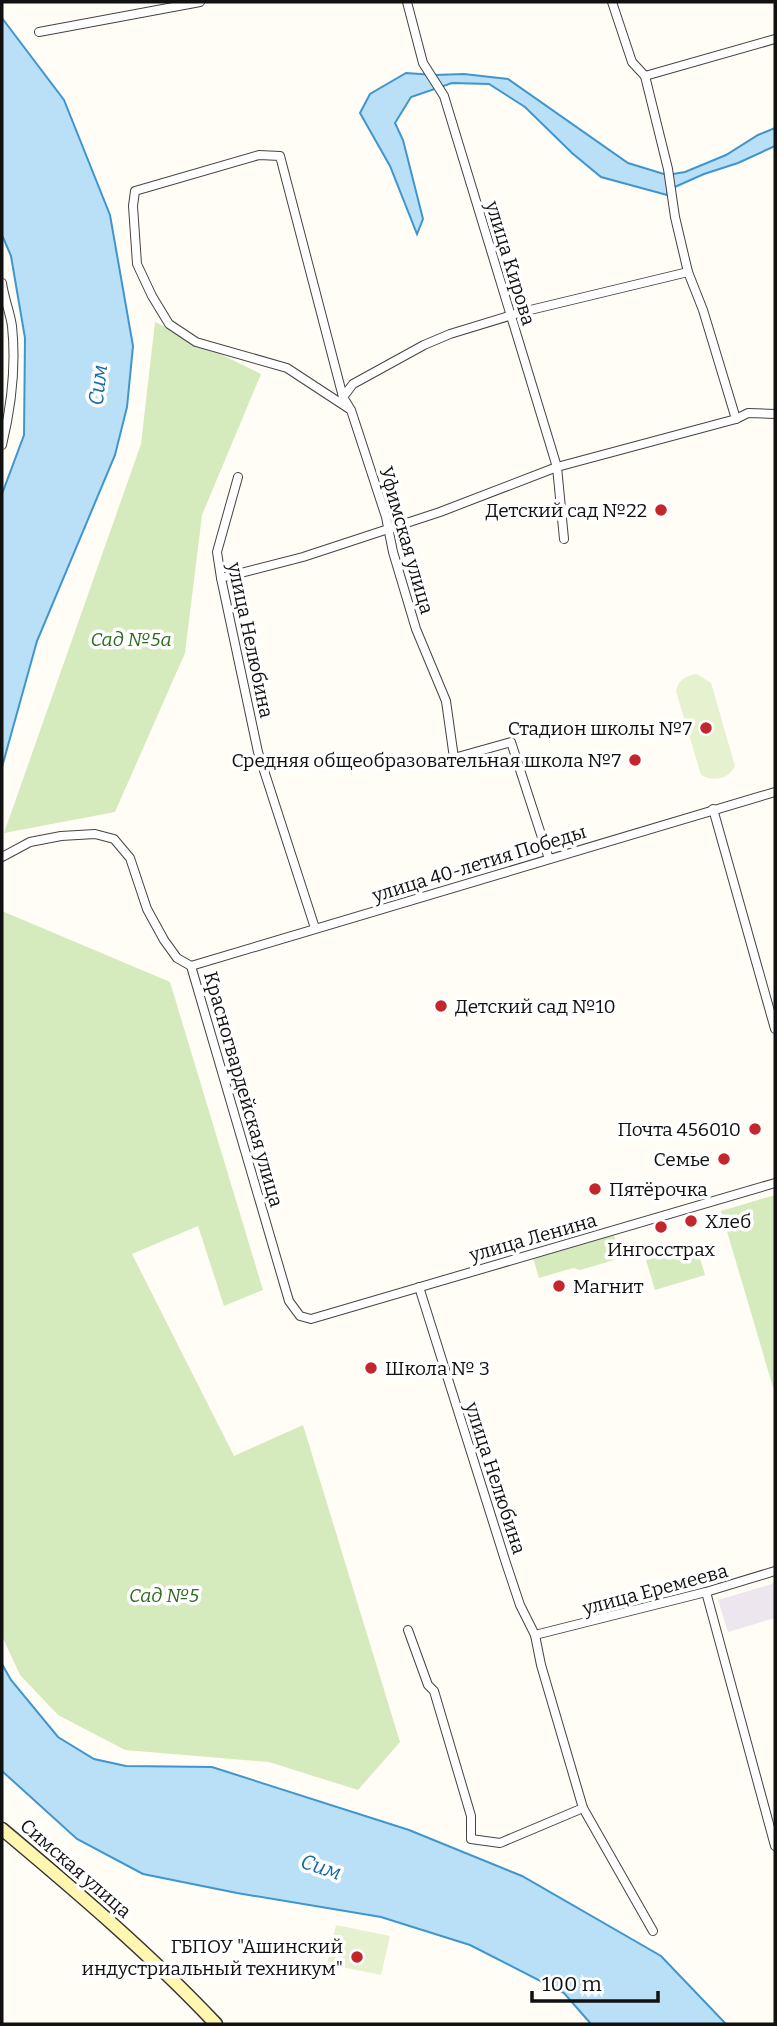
<svg xmlns="http://www.w3.org/2000/svg" width="777" height="2026" viewBox="0 0 777 2026" font-family="Bitter,serif">
<rect width="100%" height="100%" fill="#fffdf5"/>
<polygon fill="#eee6ef" points="775,1583 775,1618 728,1632 718,1600"/>
<g fill="#d5ebbd">
<polygon points="155,322 261,374 202,515 185,653 115,812 4,833 141,444"/>
<polygon points="2,911 170,982 263,1290 224,1306 198,1226 132,1254 234,1456 303,1425 400,1742 358,1790 269,1762 125,1750 58,1715 20,1675 2,1636"/>
<polygon points="775,1195 775,1394 721,1211"/>
<polygon points="614,1235 621,1258 580,1270 573,1268 539,1278 533,1258"/>
<polygon points="696,1245 705,1275 655,1290 646,1260"/>
</g>
<g fill="#e6f2cf">
<path d="M697,674L711,683L735,766C729,779 713,782 701,775L676,691C678,680 687,675 697,674Z"/>
<polygon points="336,1925 390,1936 381,1975 327,1964"/>
</g>
<g fill="#b9e0f7" stroke="#3f96cf" stroke-width="2">
<polygon points="2,18 64,100 110,215 133,346 127,407 115,455 37,641 2,767 2,494 24,435 25,338 11,256 2,235"/>
<polygon points="406,73 434,75 464,74 508,79 628,163 667,175 685,172 726,155 758,135 775,128 775,146 738,163 704,174 668,190 667,195 601,177 572,153 525,107 489,84 452,83 411,97 395,123 403,140 423,219 417,234 390,166 360,113 370,94"/>
<polygon points="2,1664 11,1680 58,1737 94,1759 126,1766 212,1767 409,1830 522,1876 661,1956 726,2024 591,2024 564,1993 470,1945 381,1917 237,1893 143,1874 77,1839 2,1771"/>
</g>
<g fill="none" stroke-linecap="round" stroke-linejoin="round">
<g stroke="#444" stroke-width="10">
<g id="minor">
<polyline points="407,2 423,63 444,96 557,467 564,539"/>
<polyline points="612,2 632,62 645,76 668,169 675,217 688,272 703,310 736,419"/>
<polyline points="39,32 200,2"/>
<polyline points="645,76 775,39"/>
<path d="M2,283C4,298 10,312 12,326C16,364 11,408 2,445"/>
<polyline points="343,397 353,384 424,345 450,334 522,312 688,272"/>
<polyline points="351,410 287,368 196,342 169,324 152,296 137,264 133,206 135,191 259,155 280,156 343,397 351,410 386,517 393,552 416,629 446,701 454,758 511,742 549,859"/>
<polyline points="238,477 217,552 221,578 258,752 315,928"/>
<polyline points="221,578 303,557 440,512 557,467 736,419 748,413 775,414"/>
<polyline points="713,809 775,1029"/>
<polyline points="2,857 30,842 61,836 95,834 114,839 130,858 147,909 164,940 177,958 191,966 289,1301 300,1316 311,1319 775,1183"/>
<polyline points="191,966 775,792"/>
<polyline points="419,1287 505,1560 520,1605 535,1635 706,1592 775,1571"/>
<polyline points="706,1592 775,1846"/>
<polyline points="408,1630 428,1685 434,1691 471,1816 471,1839 500,1843 583,1808"/>
<polyline points="535,1635 541,1665 583,1808 653,1931"/>
</g>
</g>
<g stroke="#333" stroke-width="15">
<path id="secondary" d="M2,1829C76,1891 150,1954 216,2024"/>
</g>
<use href="#minor" stroke="#fff" stroke-width="8"/>
<use href="#secondary" stroke="#fff6b0" stroke-width="12"/>
</g>
<g fill="#c4262e" stroke="#fff" stroke-width="2.5">
<circle cx="661" cy="510" r="7"/>
<circle cx="706" cy="728" r="7"/>
<circle cx="635" cy="760" r="7"/>
<circle cx="441" cy="1006" r="7"/>
<circle cx="755" cy="1129" r="7"/>
<circle cx="724" cy="1159" r="7"/>
<circle cx="595" cy="1189" r="7"/>
<circle cx="691" cy="1221" r="7"/>
<circle cx="661" cy="1227" r="7"/>
<circle cx="559" cy="1286" r="7"/>
<circle cx="371" cy="1368" r="7"/>
<circle cx="357" cy="1957" r="7"/>
</g>
<g text-anchor="middle" stroke-width="7" stroke-linejoin="round" paint-order="stroke">
<g font-size="19" fill="#111" stroke="#fff">
<text transform="translate(511 263) rotate(73)" y="7">улица Кирова</text>
<text transform="translate(407 540) rotate(74)" y="7">Уфимская улица</text>
<text transform="translate(251 640) rotate(78)" y="7">улица Нелюбина</text>
<text transform="translate(479 863) rotate(-17)" y="7">улица 40-летия Победы</text>
<text transform="translate(244 1089) rotate(74)" y="7">Красногвардейская улица</text>
<text transform="translate(533 1237) rotate(-16)" y="7">улица Ленина</text>
<text transform="translate(496 1478) rotate(72)" y="7">улица Нелюбина</text>
<text transform="translate(655 1589) rotate(-15)" y="7">улица Еремеева</text>
<text transform="translate(76 1868) rotate(41)" y="7">Симская улица</text>
</g>
<g font-size="19" fill="#111" stroke="#fff" text-anchor="end">
<text x="647" y="517">Детский сад №22</text>
<text x="692" y="735">Стадион школы №7</text>
<text x="621" y="767">Средняя общеобразовательная школа №7</text>
<text x="455" y="1013" text-anchor="start">Детский сад №10</text>
<text x="741" y="1136">Почта 456010</text>
<text x="710" y="1166">Семье</text>
<text x="609" y="1196" text-anchor="start">Пятёрочка</text>
<text x="705" y="1228" text-anchor="start">Хлеб</text>
<text x="661" y="1256" text-anchor="middle">Ингосстрах</text>
<text x="573" y="1293" text-anchor="start">Магнит</text>
<text x="385" y="1375" text-anchor="start">Школа № 3</text>
<text x="343" y="1953">ГБПОУ "Ашинский<tspan x="343" dy="22">индустриальный техникум"</tspan></text>
</g>
<g font-size="19" font-style="italic" fill="#2f6b1f" stroke="#fff">
<text x="131" y="646">Сад №5а</text>
<text x="164" y="1602">Сад №5</text>
</g>
<g font-size="21" font-style="italic" fill="#1768a6" stroke="#fff">
<text transform="translate(98 385) rotate(-84)" y="7">Сим</text>
<text transform="translate(321 1867) rotate(18)" y="7">Сим</text>
</g>
</g>
<rect width="777" height="2026" fill="none" stroke="#111111" stroke-width="7"/>
<path d="M532 1991v10h126v-10" fill="none" stroke="#111111" stroke-width="3.5"/>
<text x="542" y="1991" font-size="21" fill="#111111" stroke="#ffffff" stroke-width="5" paint-order="stroke">100 m</text>
</svg>
